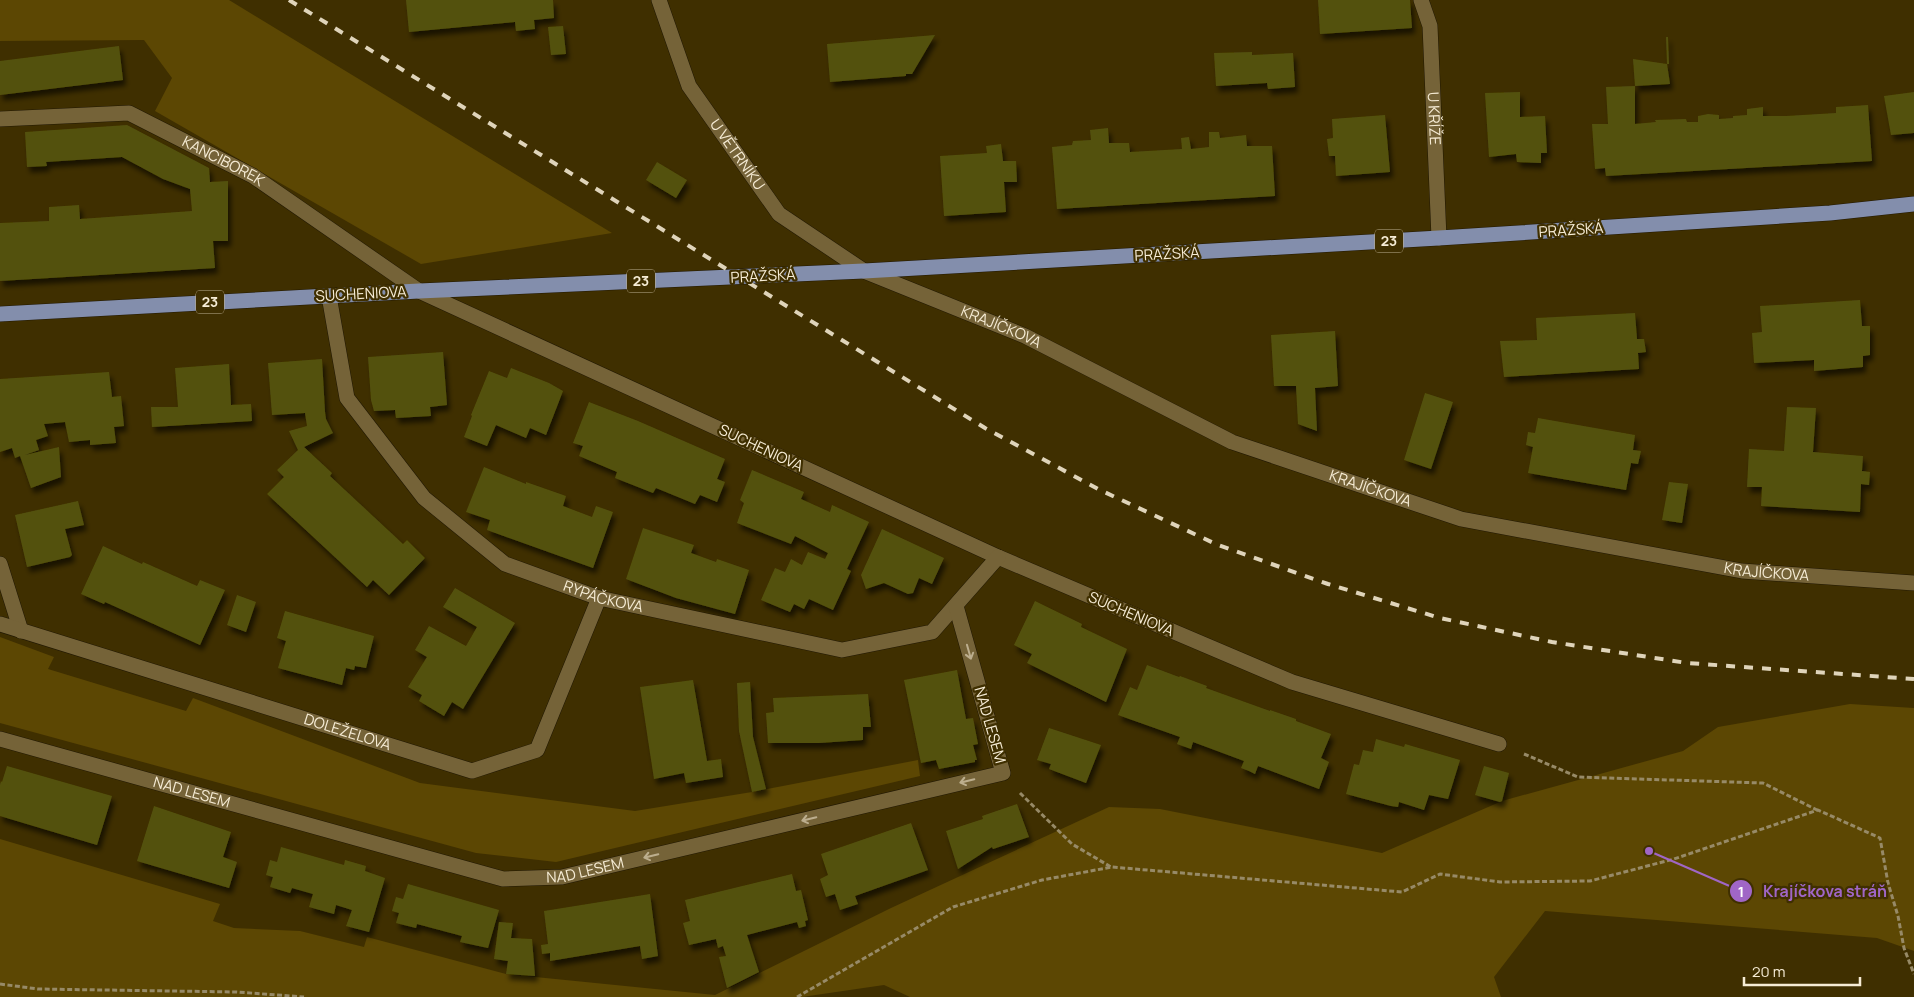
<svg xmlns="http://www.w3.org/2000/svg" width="1914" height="997" viewBox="0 0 1914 997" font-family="Manrope,sans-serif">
<defs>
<filter id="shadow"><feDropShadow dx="3" dy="5.5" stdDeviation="2.5" flood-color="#0009"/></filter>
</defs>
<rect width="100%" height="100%" fill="#3f2f00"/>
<g fill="#5c4703">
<polygon points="0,0 229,0 612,233 421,264 155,111 172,78 144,40 0,41"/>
<polygon points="0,637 54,657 48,669 186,711 193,698 420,783 635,811 752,792 918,760 920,776 556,862 476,853 0,723"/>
<polygon points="1850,704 1914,708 1914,951 1877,938 1545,911 1494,977 1501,997 910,997 884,985 802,997 0,997 0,839 220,904 213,921 234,928 300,931 364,947 367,937 506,974 715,995 891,908 1109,807 1160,809 1382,853 1502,801 1683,751 1718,727"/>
</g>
<g fill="#53510d" filter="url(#shadow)">
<polygon points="406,0 553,0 554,18 534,20 535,29 516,31 515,22 409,32"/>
<polygon points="1318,0 1410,0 1412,28 1320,34"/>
<polygon points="563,26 566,54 551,55 548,27"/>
<polygon points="935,35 912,74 906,74 906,76 830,82 827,44"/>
<polygon points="1666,37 1668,37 1669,64 1667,64 1670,84 1635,86 1633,59 1667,64"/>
<polygon points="119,46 123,80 0,95 0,61"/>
<polygon points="1252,52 1252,55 1293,53 1295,87 1268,89 1267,83 1216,86 1214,53"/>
<polygon points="1635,86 1635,124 1656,122 1655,120 1686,119 1687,122 1698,122 1698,116 1708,114 1719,115 1719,119 1733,118 1733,116 1747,115 1747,109 1763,107 1763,116 1786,116 1836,113 1836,107 1868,105 1872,161 1606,176 1605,168 1595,169 1592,124 1608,124 1606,87"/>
<polygon points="1520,92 1520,117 1545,116 1547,153 1541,153 1541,163 1517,162 1516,154 1489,157 1485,93"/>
<polygon points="1914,92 1914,133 1891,135 1884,96"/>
<polygon points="1385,115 1390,172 1336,176 1335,156 1329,156 1327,139 1333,138 1332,119"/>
<polygon points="127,125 209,168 210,182 228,181 228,241 213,241 215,268 0,281 0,223 49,221 49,207 79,205 80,219 192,211 190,189 163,179 122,157 46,162 47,166 27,167 25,132"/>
<polygon points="1108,128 1109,143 1129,143 1130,152 1182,149 1181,138 1189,137 1191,149 1209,147 1209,132 1219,132 1220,138 1246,135 1247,146 1272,146 1275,196 1057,209 1052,147 1072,145 1073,141 1091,140 1090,130"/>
<polygon points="1001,144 1003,161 1016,161 1017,182 1004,182 1006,212 944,216 940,156 987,153 986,146"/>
<polygon points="657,162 687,180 676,198 646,180"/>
<polygon points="1860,300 1862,326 1870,326 1870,355 1863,356 1863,367 1814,371 1814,360 1754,363 1752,333 1762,332 1760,306"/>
<polygon points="1635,313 1637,339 1644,339 1646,352 1638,353 1639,369 1504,377 1500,341 1537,340 1536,318"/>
<polygon points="1335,331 1338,386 1315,388 1317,431 1298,424 1296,386 1274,386 1271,335"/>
<polygon points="443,352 447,405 430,407 431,416 396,418 395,410 374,411 371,400 368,357"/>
<polygon points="322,359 325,412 326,419 333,433 304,447 332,473 330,476 403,544 407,540 425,558 389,595 373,580 367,587 267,494 284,477 277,470 298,450 289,431 307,426 305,413 272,415 268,363"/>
<polygon points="229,364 231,405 251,404 252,421 152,427 151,407 178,407 175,368"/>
<polygon points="511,368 549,383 563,391 546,435 530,428 526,438 496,425 487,446 464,437 472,416 471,415 489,371 507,378"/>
<polygon points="109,372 112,397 121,396 124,426 114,427 116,443 90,445 90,440 69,442 65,422 44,424 48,436 36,440 39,450 25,455 59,447 61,477 31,488 20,456 15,458 12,448 0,452 0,379"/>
<polygon points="1425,393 1453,402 1431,469 1404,460"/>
<polygon points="589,402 638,421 725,459 717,479 725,482 717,502 700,495 695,504 656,488 653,493 615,478 617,472 579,456 583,446 573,443"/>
<polygon points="1787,407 1816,408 1813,452 1863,456 1862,471 1870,472 1869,485 1861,484 1860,512 1761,506 1762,487 1747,487 1749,449 1784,451"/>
<polygon points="1538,418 1635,435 1633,450 1641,451 1638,464 1631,463 1626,490 1528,473 1533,447 1526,445 1528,432 1535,433"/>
<polygon points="484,467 526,484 526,482 566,496 563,506 592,517 596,506 613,512 593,568 487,530 490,520 466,512"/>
<polygon points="752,470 804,492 801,499 830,512 832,505 869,522 847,569 851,571 833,610 809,599 804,609 794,604 790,612 761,600 775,568 785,572 791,559 802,565 808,552 825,559 828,553 795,536 791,544 737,523 744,503 740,500"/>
<polygon points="1669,482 1688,484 1682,523 1662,520"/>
<polygon points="78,501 84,525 65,529 72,555 70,557 27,567 15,515"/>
<polygon points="643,528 694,545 691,553 716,562 717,559 749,570 735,614 676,598 626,579"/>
<polygon points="882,529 944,558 932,584 919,578 913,593 908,594 884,583 866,589 861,575"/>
<polygon points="103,546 142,564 143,562 197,586 200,580 225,590 200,645 105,602 104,604 81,594"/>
<polygon points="455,588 515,623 463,709 452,702 444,716 419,701 422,695 408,687 427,657 415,650 429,626 466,646 477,627 443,607"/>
<polygon points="237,595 256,602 246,632 227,625"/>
<polygon points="1035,601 1082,624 1081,627 1127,649 1106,702 1027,663 1032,654 1014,645"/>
<polygon points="285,611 374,636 366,668 355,666 354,670 346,668 342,685 278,668 286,641 277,638"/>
<polygon points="1147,665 1179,677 1180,676 1207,686 1206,688 1270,711 1270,710 1296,719 1296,721 1331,734 1321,758 1329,762 1319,789 1258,766 1255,774 1249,771 1241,768 1244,761 1193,742 1191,749 1177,744 1180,737 1118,715 1130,687 1137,690"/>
<polygon points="957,670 966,719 973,718 978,744 973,745 977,760 975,760 975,762 939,769 936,760 921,763 904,680"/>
<polygon points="693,680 707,761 721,759 723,777 686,783 684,773 654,779 640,687"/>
<polygon points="750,682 753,737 766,789 752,792 739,731 737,683"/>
<polygon points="868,694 871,727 863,727 863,740 819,743 768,743 766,713 774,712 773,698"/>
<polygon points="1049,728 1101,745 1086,783 1049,769 1051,764 1037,760"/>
<polygon points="1376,739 1404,747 1405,744 1460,760 1448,799 1429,795 1424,810 1399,802 1398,807 1391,806 1346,794 1354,764 1359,765 1363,750 1373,752"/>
<polygon points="7,766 112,796 97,845 0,816 0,785 1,781 2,782"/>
<polygon points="1484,766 1509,773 1502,801 1500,802 1475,795"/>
<polygon points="1017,804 1029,837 993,849 992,847 958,869 946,831 983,819 982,816"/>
<polygon points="154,806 231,832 223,857 237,862 229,888 137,861"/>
<polygon points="911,823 928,870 855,896 858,904 840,910 835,894 826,897 820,879 828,875 821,854"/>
<polygon points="281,847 344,865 345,860 366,866 365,871 385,878 369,932 346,926 352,910 336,905 334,914 309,907 313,894 292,888 290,893 270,887 273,877 266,875 270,860 277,862"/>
<polygon points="792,874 796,891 801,890 808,920 805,921 806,926 799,928 797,922 747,935 759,972 727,988 719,957 726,956 723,946 718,948 716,939 689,945 683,923 690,921 685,900"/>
<polygon points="408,884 499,910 488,948 460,942 462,936 417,924 416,928 396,923 399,913 392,911 396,897 403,899"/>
<polygon points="650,894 658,956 642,959 640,946 550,961 550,953 542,954 541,945 548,944 544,911"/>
<polygon points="499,922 513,923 511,938 532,939 535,976 506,974 508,961 494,959"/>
</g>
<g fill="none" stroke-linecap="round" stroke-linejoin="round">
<g stroke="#211803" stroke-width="16">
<g id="street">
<path id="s1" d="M659,0L689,86L779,214L864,271L1025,336L1232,442L1461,519L1742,571L1914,583"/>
<path id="s2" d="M1421,0L1430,26L1439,238"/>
<path id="s3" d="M0,119L129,113L253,176L419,291L998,557L1292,682L1499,744"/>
<path id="s4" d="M329,296L347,398L424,498L505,564L599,598L842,650L932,632L998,557"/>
<polyline points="0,564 21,631"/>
<path id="s5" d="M0,624L472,771L537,750L599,598"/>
<path id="s6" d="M0,739L503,879L562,877L1003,773L956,606"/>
</g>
</g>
<g stroke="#211803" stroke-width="16">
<polyline id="primary" points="0,314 419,291 864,271 1439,238 1830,213 1914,204"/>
</g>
<g stroke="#978a67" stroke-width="3" stroke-dasharray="5 2.5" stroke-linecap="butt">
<polyline points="1524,754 1578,777 1763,783 1817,810"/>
<polyline points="1020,793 1072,844 1111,867"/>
<polyline points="0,984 38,989 237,992 304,997"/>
<polyline points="797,997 953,907 1042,880 1112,867 1402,892 1440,874 1500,882 1590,881 1674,859 1818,810 1880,838 1888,883 1898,916 1904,948 1914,974"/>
</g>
<use href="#street" stroke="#756338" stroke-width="15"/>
<use href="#primary" stroke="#838eac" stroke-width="15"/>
<polyline stroke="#dfd4ba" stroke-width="4" stroke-dasharray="9 9" stroke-linecap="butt" points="289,0 985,428 1100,490 1218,545 1328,584 1440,618 1552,642 1687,663 1914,679"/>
</g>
<defs><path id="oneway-shaft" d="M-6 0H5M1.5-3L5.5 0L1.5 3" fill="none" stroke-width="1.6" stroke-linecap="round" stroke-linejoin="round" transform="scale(1.25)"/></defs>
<g stroke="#bcae8e">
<use href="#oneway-shaft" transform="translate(969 652) rotate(74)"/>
<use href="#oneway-shaft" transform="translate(967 781) rotate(167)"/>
<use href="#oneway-shaft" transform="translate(809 819) rotate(167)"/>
<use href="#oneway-shaft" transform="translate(651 856) rotate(167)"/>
</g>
<g text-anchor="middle" stroke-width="4.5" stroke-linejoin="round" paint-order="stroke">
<g fill="#3f2f00" stroke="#bfb395" stroke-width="1">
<rect x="1375" y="229.5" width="28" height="23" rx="4"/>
<rect x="627" y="269.5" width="28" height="23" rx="4"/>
<rect x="196" y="290.5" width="28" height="23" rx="4"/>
</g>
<g font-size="14" font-weight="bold" fill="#f6ecd5">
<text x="1389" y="246">23</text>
<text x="641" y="286">23</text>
<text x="210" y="307">23</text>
</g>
<g font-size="15" fill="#f6ecd5" stroke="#3f2f00">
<text dy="5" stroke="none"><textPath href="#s2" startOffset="120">U KŘÍŽE</textPath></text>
<text dy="5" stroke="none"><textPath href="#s1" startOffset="175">U VĚTRNÍKU</textPath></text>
<text dy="5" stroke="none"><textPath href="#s3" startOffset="235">KANCIBOREK</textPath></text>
<text transform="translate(1571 230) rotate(-4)" y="5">PRAŽSKÁ</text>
<text transform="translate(1167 254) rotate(-3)" y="5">PRAŽSKÁ</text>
<text transform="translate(763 276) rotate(-3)" y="5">PRAŽSKÁ</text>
<text transform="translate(361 294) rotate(-3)" y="5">SUCHENIOVA</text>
<text dy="5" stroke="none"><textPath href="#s1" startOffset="498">KRAJÍČKOVA</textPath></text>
<text transform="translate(761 448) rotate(25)" y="5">SUCHENIOVA</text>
<text dy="5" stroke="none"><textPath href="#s1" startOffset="902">KRAJÍČKOVA</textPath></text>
<text dy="5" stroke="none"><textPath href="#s1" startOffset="1308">KRAJÍČKOVA</textPath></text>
<text dy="5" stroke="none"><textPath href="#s4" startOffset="438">RYPÁČKOVA</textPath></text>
<text transform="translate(1131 614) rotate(23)" y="5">SUCHENIOVA</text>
<text transform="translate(990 725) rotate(74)" y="5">NAD LESEM</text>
<text dy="5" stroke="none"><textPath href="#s5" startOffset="364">DOLEŽELOVA</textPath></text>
<text dy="5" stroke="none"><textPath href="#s6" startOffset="199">NAD LESEM</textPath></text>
<text dy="5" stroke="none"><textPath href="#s6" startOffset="605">NAD LESEM</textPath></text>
</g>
</g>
<path fill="none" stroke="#a066c6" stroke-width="2" d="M1649 851L1741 891"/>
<g fill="#a066c6" stroke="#3f2f00" stroke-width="2">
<circle cx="1649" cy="851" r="5"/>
<circle cx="1741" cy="891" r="12"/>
</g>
<g font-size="15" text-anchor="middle" font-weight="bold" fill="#fff">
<text x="1741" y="897">1</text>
</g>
<g font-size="16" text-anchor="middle" font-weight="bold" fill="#a066c6" stroke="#3f2f00" stroke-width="4.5" stroke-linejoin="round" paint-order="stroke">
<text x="1825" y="897">Krajíčkova stráň</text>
</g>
<path d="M1744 977v8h116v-8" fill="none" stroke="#f6ecd5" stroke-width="2.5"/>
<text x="1752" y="977" font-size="15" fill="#f6ecd5" stroke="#3f2f00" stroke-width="4" paint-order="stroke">20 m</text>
</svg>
